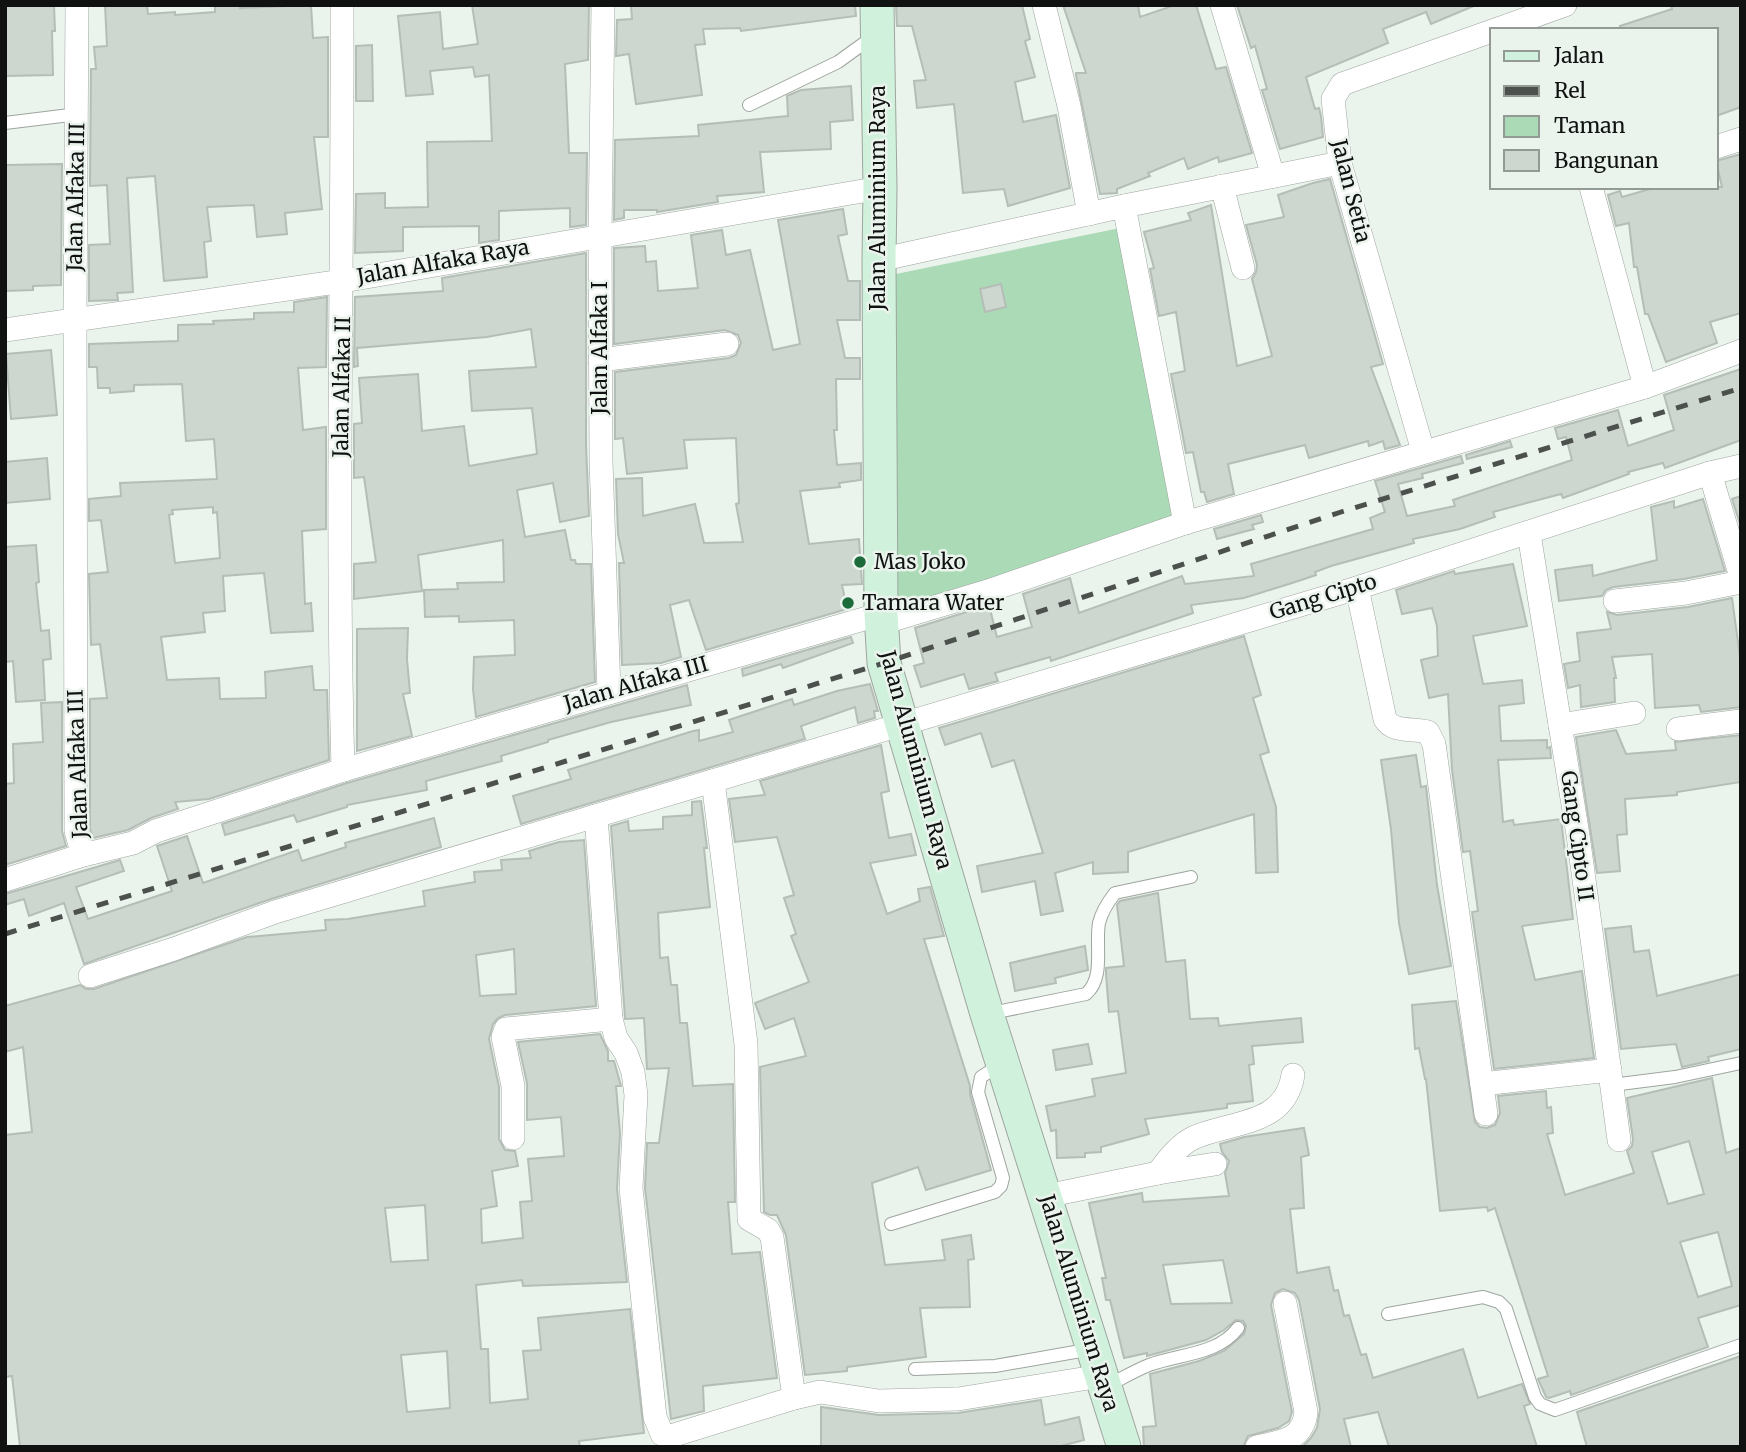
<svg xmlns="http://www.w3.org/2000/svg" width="1746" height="1452" viewBox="0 0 1746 1452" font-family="Merriweather,serif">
<rect width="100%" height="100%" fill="#ebf3ed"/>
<polygon fill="#aadbb6" points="1120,228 1174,523 896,611 896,274"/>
<g fill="#ced6d0" stroke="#b5bdb7" stroke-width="2" fill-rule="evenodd">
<polygon points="5,5 54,5 55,31 52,31 53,75 5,76"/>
<polygon points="105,5 147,5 148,14 175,12 175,15 215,12 215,5 240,5 240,8 311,5 313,38 328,37 328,137 314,137 322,209 285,213 287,234 257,237 254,205 207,207 211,241 204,242 207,277 164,281 155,176 127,178 133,292 117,293 118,300 89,301 89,245 110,244 107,185 90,186 91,69 96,69 94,47 107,46"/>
<polygon points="472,5 589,5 588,60 565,64 569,153 587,153 586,225 570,227 570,208 499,211 499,240 479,243 479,226 403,227 403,251 355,253 356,194 385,193 385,208 428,207 427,142 492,141 489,75 475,77 473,67 430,71 433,94 406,96 398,16 440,12 443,49 478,44"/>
<polygon points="631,5 855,5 856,16 741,31 740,28 703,29 705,44 695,45 702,95 636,104 629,54 616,56 617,20 632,19"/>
<polygon points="896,5 1022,5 1030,39 1025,41 1035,77 1015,82 1023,122 1056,115 1070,188 1008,206 1004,189 963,193 954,104 917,108 914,81 926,80 912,26 897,26"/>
<polygon points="1063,5 1138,5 1140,17 1175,5 1196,5 1216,69 1226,67 1252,153 1219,162 1218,157 1188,169 1184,158 1148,173 1150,176 1117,189 1117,193 1100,194 1076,75 1076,73 1086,73"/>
<polygon points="1237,5 1476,5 1431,24 1426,12 1383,29 1388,43 1306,77 1315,109 1319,108 1321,116 1323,137 1280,149 1262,90 1267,89 1255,46 1251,48"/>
<polygon points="1671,5 1741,5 1741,107 1716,116 1716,30 1621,30 1620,26 1672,9"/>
<polygon points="372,45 373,101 356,101 356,46"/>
<polygon points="851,86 853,120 830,122 831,149 760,152 764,192 717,196 718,202 657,212 657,210 624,210 624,218 614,220 615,140 699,136 698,125 788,116 787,96 801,90"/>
<polygon points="1741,154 1741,313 1710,322 1717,343 1666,362 1648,314 1645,314 1637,267 1634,267 1629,223 1616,226 1608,195 1620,191 1622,197 1657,187 1722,187 1716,161"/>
<polygon points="62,164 61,285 33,286 33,290 5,291 5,165"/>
<polygon points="1330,179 1383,364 1371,367 1400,445 1385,449 1383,441 1369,446 1368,441 1309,458 1305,445 1228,464 1234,494 1207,502 1204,492 1201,492 1193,452 1186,453 1171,374 1185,371 1176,312 1159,316 1150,269 1154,268 1144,232 1191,220 1188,213 1211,205 1237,366 1272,356 1252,279 1256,272 1257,265 1246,225 1284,217 1278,195 1313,183"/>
<polygon points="843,209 847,234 838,236 848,281 860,281 860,320 837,320 845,358 860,358 860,379 836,379 837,430 834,430 837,465 861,463 861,480 839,483 840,487 800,491 809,544 859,539 862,584 842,585 847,609 706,650 689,600 670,605 681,657 661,663 622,665 619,563 624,563 618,534 616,479 642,478 643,516 695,504 704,543 743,542 736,504 739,503 736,438 684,440 687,468 627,474 623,438 615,439 615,372 729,358 736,355 741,343 738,335 725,330 614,344 614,248 645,246 646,262 656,261 658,291 698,288 691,235 722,230 726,255 750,250 773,350 800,344 778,220"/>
<polygon points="586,253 586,445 589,516 560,522 553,483 517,490 525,537 565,530 571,560 575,560 576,564 591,564 595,682 476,717 473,689 474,657 515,655 514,620 459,622 459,616 425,617 424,590 458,589 457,583 504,582 503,540 418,555 422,591 354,599 354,564 376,562 364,477 354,478 354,424 362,423 359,378 418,374 422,431 464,426 469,466 537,454 532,408 472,411 469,371 536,367 531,329 487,337 357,348 358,366 354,367 355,297 443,291 442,278"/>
<polygon points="1001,284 1006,307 985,312 980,289"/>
<path d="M327,297L326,367L298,368L303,430L326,427V529L302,531L305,604L311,603L313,631L271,633L264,573L223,576L225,611L203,613L205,632L161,637L167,680L219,678L220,699L266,698L265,672L312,666L314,690H327L329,760L209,799L175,802L178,809L151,818L128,830L93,838L90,829V699L107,698L100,644L91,645L89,574L108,572L101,520L89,521V499L121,496L120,483L217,479L214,439L186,441L182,384L134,385V391L110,393V388H98L97,367H89V344L178,341V325L214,324L213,321L254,319V313L294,312V302ZM213,507V513L217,512L220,558L175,563L169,515L173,514L172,510Z"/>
<polygon points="51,350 57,415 11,419 6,354"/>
<polygon points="1741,369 1741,440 1665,468 1663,463 1628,472 1629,474 1563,498 1561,494 1493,512 1495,517 1460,529 1413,539 1414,543 1331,566 1315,572 1316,575 1289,584 1244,598 1191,605 1193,613 1051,661 1050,657 995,673 998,681 969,689 964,674 921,687 914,666 924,663 915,628 989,605 997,637 1032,627 1023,594 1070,578 1079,613 1182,576 1185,584 1254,576 1251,564 1373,529 1370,518 1385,512 1375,481 1461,456 1463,463 1422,474 1423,478 1398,484 1407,516 1455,506 1453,500 1572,460 1566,437 1558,439 1555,428 1618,410 1628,446 1674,430 1664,395"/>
<polygon points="1510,441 1512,447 1467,459 1466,455"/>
<polygon points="47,458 50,499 5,503 5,462"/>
<polygon points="1741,496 1741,527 1732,499"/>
<polygon points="1703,499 1725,571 1684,579 1613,587 1606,590 1602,596 1559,601 1555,570 1592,565 1593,576 1657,560 1651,507 1674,501 1674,508"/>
<polygon points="1261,515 1263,522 1252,525 1254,529 1217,539 1214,529"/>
<polygon points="36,545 39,582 36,583 41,631 49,630 51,659 43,660 45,700 16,702 13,661 5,662 5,547"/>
<polygon points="1513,564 1527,626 1473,636 1483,684 1522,680 1524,703 1499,706 1501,741 1547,740 1547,748 1550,747 1551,758 1498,760 1503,822 1513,820 1514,825 1561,819 1573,919 1522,926 1535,980 1582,971 1594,1058 1494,1069 1472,912 1478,911 1470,851 1463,852 1452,770 1448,694 1429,698 1421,660 1438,656 1437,626 1432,608 1402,614 1396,590 1454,571 1455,574"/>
<polygon points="1732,598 1741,664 1741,707 1701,712 1699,705 1655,708 1652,654 1612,657 1616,678 1614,678 1615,702 1581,707 1580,685 1568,688 1564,664 1580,661 1577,633 1611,629 1607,612 1617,615 1688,607"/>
<polygon points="408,628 407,659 410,693 403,694 412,736 357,751 357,629"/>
<polygon points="1244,636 1261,695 1253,698 1269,752 1260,755 1276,807 1278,872 1256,873 1254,814 1128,852 1128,872 1093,874 1093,862 1055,873 1063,911 1041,915 1035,881 982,892 977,866 1043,853 1014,760 992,767 981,733 945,745 939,728"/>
<polygon points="851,637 853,643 783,668 781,664 743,676 742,669"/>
<polygon points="870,684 878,711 874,711 875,718 858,723 855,707 801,726 805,739 521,824 513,796 571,779 568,770 693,731 699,730 699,741 733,732 729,720 792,699 794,705 837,691"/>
<polygon points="687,685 691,705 611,722 548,740 548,742 501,756 502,761 426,781 427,790 347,805 347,807 297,822 294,815 225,835 222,824 347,783"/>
<polygon points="62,702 62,831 66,846 5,865 5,784 14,783 13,744 43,742 41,703"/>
<polygon points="1616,730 1626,754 1676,750 1675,742 1741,735 1741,782 1677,792 1677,795 1625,799 1627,834 1617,835 1620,871 1597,873 1576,737"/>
<polygon points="881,745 889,791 881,793 889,838 911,834 916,855 870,863 887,914 920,901 918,889 930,887 944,936 924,939 970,1086 970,1094 991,1170 926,1190 918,1167 872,1183 885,1265 945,1260 942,1240 971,1235 974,1259 968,1260 970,1307 920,1308 926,1357 847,1367 847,1371 805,1375 786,1235 777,1215 770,1215 764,1212 760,1067 806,1056 794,1018 765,1029 755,1003 809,982 791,936 796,934 784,898 794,895 777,837 735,842 729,799 765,795 760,781"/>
<polygon points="1416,755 1421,787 1426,786 1437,885 1451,966 1409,974 1399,923 1391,829 1381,760"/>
<polygon points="701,801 707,848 704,848 710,907 658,913 660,958 668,957 671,985 677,985 680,1023 687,1023 693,1086 733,1084 735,1202 728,1202 732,1254 760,1252 777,1378 703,1386 704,1411 671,1419 645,1188 647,1143 659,1143 669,1068 647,1069 644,1018 625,1019 625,1017 611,826 628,821 629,831 663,829 663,817 692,815 692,802"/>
<polygon points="434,818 441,847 271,899 84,964 64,903 29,916 24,899 5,905 5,894 120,860 124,871 76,887 88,919 172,891 157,846 187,836 203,883 298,850 302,861 346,847 345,843"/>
<path d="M584,840L596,1006L505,1015L498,1018L493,1024L489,1039L499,1087V1139L505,1150L515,1151L518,1166L492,1171L497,1206L481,1209L482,1243L523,1238L520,1202L532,1201L528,1159L564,1156L561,1117L527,1120V1083L518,1042L600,1034L608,1051V1061H614L621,1086H616L620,1133L617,1189L627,1282L523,1286L522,1280L476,1285L481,1349H488L490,1403L528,1399L523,1351L541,1350L538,1318L630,1309L644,1433L579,1441L580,1447H20L12,1376L5,1377V1135L32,1132L23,1047L5,1052V1006L80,985L86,989H94L247,937L326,930L325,920L348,919L425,906L423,891L475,882L474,872L502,870L501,860L531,858L529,851L559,842ZM514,949L516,994L480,996L476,955ZM425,1205L428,1260L391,1262L385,1208ZM447,1351L450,1408L407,1412L401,1355Z"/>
<polygon points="1158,893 1166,962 1185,960 1190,1019 1218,1018 1219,1026 1301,1018 1303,1042 1252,1046 1254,1064 1249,1065 1253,1101 1227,1104 1227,1108 1145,1119 1149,1134 1101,1147 1101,1152 1085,1153 1085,1157 1057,1158 1056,1130 1051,1131 1046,1106 1095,1096 1092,1079 1126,1073 1118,1011 1109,1012 1106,974 1106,968 1124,966 1117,905 1120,901"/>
<polygon points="1631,926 1634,952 1649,950 1657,996 1741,974 1741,1049 1708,1057 1709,1061 1682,1067 1676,1044 1621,1049 1605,929"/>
<polygon points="1085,946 1088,970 1055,978 1056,983 1015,991 1010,963"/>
<path d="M1456,1001L1475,1122L1480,1127L1487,1128L1495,1125L1500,1113L1498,1096L1546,1091L1547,1108L1551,1107L1553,1133L1547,1134L1565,1195L1634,1173L1627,1151L1632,1146L1633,1139L1627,1098L1712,1078L1726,1153L1741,1148V1305L1698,1318L1708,1347L1571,1395L1570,1391L1549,1398L1546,1397L1538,1379L1548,1376L1495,1208L1488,1211L1487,1207L1440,1211L1426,1079H1425L1419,1048L1415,1049L1412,1005ZM1689,1141L1704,1194L1668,1204L1652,1152ZM1718,1232L1732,1286L1698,1297L1680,1242Z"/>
<polygon points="1088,1044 1092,1064 1056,1070 1053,1050"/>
<path d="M1304,1128L1309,1155L1301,1157L1304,1208L1290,1209L1297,1273L1329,1267L1334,1291L1338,1290L1344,1316L1349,1315L1361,1355L1366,1354L1373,1378L1463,1349L1478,1398L1522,1384L1530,1404L1524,1406L1537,1447H1389L1378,1412L1344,1419L1351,1447H1302L1311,1438L1317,1428L1320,1409L1299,1300L1295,1293L1283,1289L1275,1293L1271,1305L1292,1412L1289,1421L1278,1428L1248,1436L1243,1447H1144L1143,1427L1156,1426L1150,1374L1199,1361L1224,1351L1244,1334L1246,1326L1243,1321L1236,1320L1224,1330L1206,1340L1147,1356V1353L1124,1358L1110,1300H1106L1102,1278H1106L1089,1203L1142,1193L1143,1202L1229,1196L1225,1173L1229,1161L1222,1152L1220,1144L1244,1137ZM1223,1260L1232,1303L1171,1304L1163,1265Z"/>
<polygon points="1741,1356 1741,1447 1587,1447 1577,1412"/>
<polygon points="1041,1400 1045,1425 1079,1417 1084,1440 1057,1447 821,1447 821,1407 879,1415 958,1413"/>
</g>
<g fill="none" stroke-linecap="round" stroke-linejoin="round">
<g stroke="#9ea59f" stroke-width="14">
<g id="lane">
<polyline points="749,105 838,62 874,36"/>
<polyline points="5,123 78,114"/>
<path d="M987,1014L1086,994C1105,978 1095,945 1099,923C1102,911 1108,902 1115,893L1191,877"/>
<polyline points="1612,1085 1675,1077 1741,1063"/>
<polyline points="891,1224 995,1192 1001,1186 1003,1178 978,1092 981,1077 1001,1064"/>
<polyline points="1388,1314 1483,1297 1499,1302 1506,1309 1535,1397 1540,1404 1555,1410 1741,1345"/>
<polyline points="915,1369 995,1366 1092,1349"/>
<path d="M1105,1387C1119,1380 1134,1371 1149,1365C1178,1354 1218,1355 1238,1328"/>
</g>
</g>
<g stroke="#9ea59f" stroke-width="24">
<g id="street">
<polyline points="77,5 75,318 76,831 83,855"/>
<path d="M342,5C343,260 336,515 343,770"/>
<polyline points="603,5 600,234 601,461 609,691"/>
<polyline points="1044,5 1069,106 1089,214"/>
<polyline points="1222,5 1273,176"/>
<polyline points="1495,30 1565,5"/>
<polyline points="1716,147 1741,139"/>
<polyline points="1222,186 1243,268"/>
<polyline points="1591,187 1645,387"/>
<polyline points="1124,206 1185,523"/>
<polyline points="879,260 1124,206 1340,163"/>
<polyline points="5,330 343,281 880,188"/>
<polyline points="600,360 727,344"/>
<polyline points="1423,451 1340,163 1333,99 1342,84 1492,31"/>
<polyline points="1710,473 1741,577"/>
<polyline points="1529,534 1578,835 1619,1140"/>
<path d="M1357,588L1385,719C1393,733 1413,728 1428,732L1434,744L1486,1114"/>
<polyline points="1615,601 1686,593 1741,582"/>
<polyline points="882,623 988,591 1185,523 1645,387 1741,351"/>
<polyline points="1560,725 1634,713"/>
<polyline points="1678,729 1741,721"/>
<polyline points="596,816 611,1019 616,1038 626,1053 633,1072 636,1095 631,1188 655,1417 662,1434 671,1436 794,1398 772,1237 768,1230 749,1219 746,1044 713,781"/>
<polyline points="5,880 83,855 133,843 156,831 343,770 881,614"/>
<polyline points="90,976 174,949 275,912 1357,588 1710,473 1741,466"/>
<polyline points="1482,1084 1610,1070"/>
<polyline points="513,1138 513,1086 503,1037 506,1029 611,1019"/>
<path d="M1158,1173C1167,1160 1179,1145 1193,1138C1230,1121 1285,1127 1293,1075"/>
<polyline points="1046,1196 1158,1173 1215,1164"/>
<polyline points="794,1398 820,1392 879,1401 958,1399 1101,1376"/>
<path d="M1257,1447C1281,1441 1303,1441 1306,1412L1285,1303"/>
</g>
</g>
<g stroke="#9ea59f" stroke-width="35">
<polyline id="secondary" points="877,5 880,188 879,260 881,614 884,663 987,1014 1124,1447"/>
</g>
<use href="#lane" stroke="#fff" stroke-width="12"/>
<use href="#street" stroke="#fff" stroke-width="23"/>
<use href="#secondary" stroke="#d0f2dc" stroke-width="33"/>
<polyline stroke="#4d514e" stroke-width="5" stroke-dasharray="12 12" stroke-linecap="butt" points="5,934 884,663 1341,512 1741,388"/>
</g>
<g fill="#1b6b3b" stroke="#ebf3ed" stroke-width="2.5">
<circle cx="860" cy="562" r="7"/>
<circle cx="848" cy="603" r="7"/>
</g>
<g text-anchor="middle" stroke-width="5" stroke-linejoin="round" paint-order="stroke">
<g font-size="21" fill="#0f1210" stroke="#ebf3ed">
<text transform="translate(1351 191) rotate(76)" y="7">Jalan Setia</text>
<text transform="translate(76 197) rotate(-89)" y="7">Jalan Alfaka III</text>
<text transform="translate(878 198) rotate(-90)" y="7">Jalan Aluminium Raya</text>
<text transform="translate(443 262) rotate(-10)" y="7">Jalan Alfaka Raya</text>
<text transform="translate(600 348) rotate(-90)" y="7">Jalan Alfaka I</text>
<text transform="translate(342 387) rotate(-89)" y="7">Jalan Alfaka II</text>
<text transform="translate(1323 597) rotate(-17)" y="7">Gang Cipto</text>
<text transform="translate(636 684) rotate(-16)" y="7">Jalan Alfaka III</text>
<text transform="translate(916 760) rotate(75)" y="7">Jalan Aluminium Raya</text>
<text transform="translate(78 764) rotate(-92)" y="7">Jalan Alfaka III</text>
<text transform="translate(1577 836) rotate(82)" y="7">Gang Cipto II</text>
<text transform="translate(1079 1303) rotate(73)" y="7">Jalan Aluminium Raya</text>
</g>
<g font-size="21" fill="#0f1210" stroke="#ebf3ed" text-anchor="start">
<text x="874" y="569">Mas Joko</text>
<text x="862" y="610">Tamara Water</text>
</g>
</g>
<rect width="1746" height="1452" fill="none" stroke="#0f1210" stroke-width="14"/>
<rect x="1490" y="28" width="228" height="161" fill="#ebf3ed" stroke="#939995" stroke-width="2"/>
<rect x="1504" y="51" width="35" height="10" fill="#d0f2dc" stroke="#939995" stroke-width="2"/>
<text x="1554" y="63" font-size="21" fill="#0f1210">Jalan</text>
<rect x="1504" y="86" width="35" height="10" fill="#4d514e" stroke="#939995" stroke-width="2"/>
<text x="1554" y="98" font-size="21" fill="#0f1210">Rel</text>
<rect x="1504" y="116" width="35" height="21" fill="#aadbb6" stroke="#939995" stroke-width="2"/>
<text x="1554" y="133" font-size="21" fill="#0f1210">Taman</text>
<rect x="1504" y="150" width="35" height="21" fill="#ced6d0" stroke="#939995" stroke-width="2"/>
<text x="1554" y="168" font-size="21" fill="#0f1210">Bangunan</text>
</svg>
